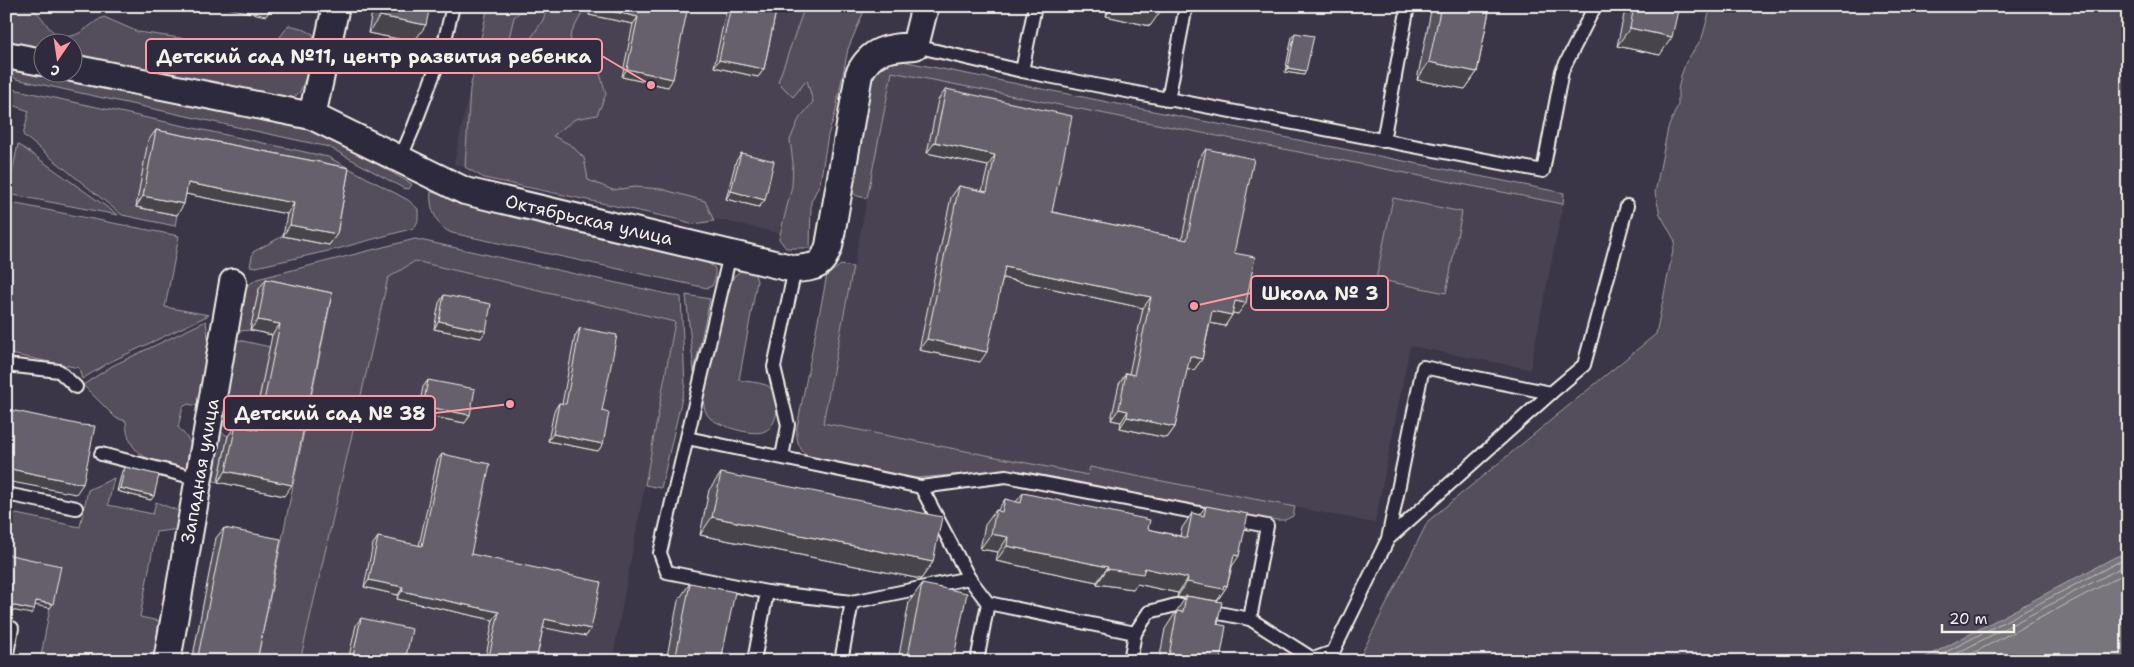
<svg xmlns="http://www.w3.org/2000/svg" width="2134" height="667" viewBox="0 0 2134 667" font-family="'Shantell Sans',sans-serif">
<rect width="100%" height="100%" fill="#3b3647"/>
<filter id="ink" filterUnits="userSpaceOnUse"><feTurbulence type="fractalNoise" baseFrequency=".02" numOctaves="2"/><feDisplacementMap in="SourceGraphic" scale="10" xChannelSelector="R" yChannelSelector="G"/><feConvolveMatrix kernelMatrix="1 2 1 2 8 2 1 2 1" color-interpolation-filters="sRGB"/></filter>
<g filter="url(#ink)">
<g fill="#484352">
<polygon points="487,6 847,6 799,237 454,164"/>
<polygon points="892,72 1563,204 1530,369 1410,346 1375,523 1091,467 1089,475 823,423"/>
<polygon points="415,261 675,322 612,661 300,661 388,278"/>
</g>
<g fill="#534e5c" stroke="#a4a0a2">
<path d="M6,6C13,6 23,5 29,7C48,16 47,40 71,36C83,34 92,22 104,17L138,32L187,39L224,48H261L274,45L289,25L301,28L313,34L315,46L313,58L300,92L291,100L193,78L143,71L73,55L72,42H42V51L6,46Z"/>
<polygon points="488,6 527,6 514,17 509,38 531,38 543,20 548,6 583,6 581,15 570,36 575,57 599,70 606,94 597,115 575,119 553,136 571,145 584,158 588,180 613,190 635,187 661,189 705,201 714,221 693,224 681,220 484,178 465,167 470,89"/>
<polygon points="805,6 866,6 848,49 835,114 828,135 820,183 811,202 810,248 786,248 779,239 792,186 793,163 790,140 799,119 813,102 807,80 793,97 778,82"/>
<polygon points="1711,6 2128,6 2128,552 1919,661 1358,661 1428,521 1656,334 1675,241 1660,214 1655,193 1668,128 1678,105 1678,90 1681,76 1686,62 1702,38"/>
<polygon points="897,60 1564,193 1563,204 892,72 867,198 857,196 850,191 870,70 877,64"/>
<polygon points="14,69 49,73 280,115 310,126 412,184 409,189 403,188 329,147 16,79 11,74"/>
<polygon points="13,89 328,157 408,200 418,209 418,221 414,228 337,249 256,267 250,266 253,252 283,236 329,245 342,179 149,141 136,207 177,215 175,226 122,215 23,135 29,111 7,103 7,95"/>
<polygon points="18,144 118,215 8,194"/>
<path d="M431,192L706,262L715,268V279L712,286L707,288L452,233C437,228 429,207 431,192Z"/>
<polygon points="1393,198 1462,212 1446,293 1376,279"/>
<polygon points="6,202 179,236 165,307 209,315 110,362 82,379 79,368 6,353"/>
<polygon points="415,239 681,297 685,385 661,488 645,485 675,322 415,261 388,278 300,661 257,661 331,300 264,285 259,289 250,330 230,332 243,289 257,279"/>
<path d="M841,265L853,267L823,423L1088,475L1090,467L1295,507L1293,516L1285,520H1276L1004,471L916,478L807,456C798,447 796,440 797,427L827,275Z"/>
<path d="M744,269L755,275L757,281L739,380C747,382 758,382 766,385C782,392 780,424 765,431C754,437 719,426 710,418C705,413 704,407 703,400L729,289L734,276Z"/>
<polygon points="686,295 710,299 694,372"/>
<path d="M206,321L208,337L212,340L203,407L188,404L183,407L178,427C191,442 203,456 182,470C153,462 127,457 126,421L116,418L83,385L112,366Z"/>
<polygon points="229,338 270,347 251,436 214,422"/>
<polygon points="213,427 228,436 218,482 207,479"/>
<polygon points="114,478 108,505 153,514 156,502 181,512 180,529 156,532 140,617 164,622 155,661 40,661 50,608 6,559 6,512 80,527 88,490"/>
</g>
<polygon fill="#78747b" stroke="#aaa6a7" points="2128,552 2128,661 1919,661 2115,557"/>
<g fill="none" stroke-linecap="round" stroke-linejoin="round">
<g stroke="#c2bfbc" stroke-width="1">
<polyline points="1929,661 2128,557"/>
<polyline points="1942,661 2128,564"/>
<polyline points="1958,661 2128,572"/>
</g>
<g stroke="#f4f1e8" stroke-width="16">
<g id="service">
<polyline points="915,46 1022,71 1543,171 1562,71 1595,6"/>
<polyline points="1022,71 1035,6"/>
<polyline points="1168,100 1186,6"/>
<polyline points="1383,141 1408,6"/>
<polyline points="400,159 413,129 442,52 453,6"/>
<polyline points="730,254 660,553 667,572 767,592 852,602 969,578"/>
<polyline points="6,365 59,371 76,387"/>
<polyline points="687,438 921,487 1006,476 1267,526 1250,619"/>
<polyline points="101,454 199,479"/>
<polyline points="782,457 788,425 774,367 795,269"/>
<polyline points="921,487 969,578 988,603 1135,633 1130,661"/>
<polyline points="6,494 76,508"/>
<polyline points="1388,539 1423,367 1551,393"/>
<polyline points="1135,633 1149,612 1176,605 1250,619 1313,659 1313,661"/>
<polyline points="6,658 12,628"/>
<polyline points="1313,659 1333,652 1388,539 1551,393 1584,365 1627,206"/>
<polyline points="754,661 767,592"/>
<polyline points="841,661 852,602"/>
<polyline points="977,661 988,603"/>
</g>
</g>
<g stroke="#f4f1e8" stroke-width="30">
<g id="minor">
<polyline points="6,55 42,62"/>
<path d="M72,68L312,116L465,191L795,269C816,267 822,267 829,246L859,74C872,48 888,48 915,46L925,6"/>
<polyline points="312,116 336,6"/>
<polyline points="167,661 233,282"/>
</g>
</g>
<use href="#service" stroke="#2f2a3d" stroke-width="12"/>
<use href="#minor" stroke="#2f2a3d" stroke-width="26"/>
</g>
<g fill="#57535d" stroke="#f4f1e8">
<polygon points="373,6 430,6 414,42 368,33"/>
<polygon points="590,6 688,6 668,87 622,77 633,24 589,15"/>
<polygon points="702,6 777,6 764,69 758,77 714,67 726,11"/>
<polygon points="1108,6 1163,6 1150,26 1106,16"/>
<polygon points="1432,6 1490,6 1477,72 1465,89 1417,80"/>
<polygon points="1626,6 1679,6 1660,55 1617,46"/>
<polygon points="1295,33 1304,75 1285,72 1292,37"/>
<polygon points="946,89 1052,212 1182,239 1198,160 1206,149 1234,253 1238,314 1233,313 1232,315 1225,326 1210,323 1202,359 1194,370 1187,368 1175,427 1167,438 1120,428 1121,422 1111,420 1119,384 1126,373 1129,374 1143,308 1003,278 980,362 919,350 951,197 959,186 982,191 988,166 927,153 938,100"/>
<polygon points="156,130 349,168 337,234 329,245 283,236 287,214 186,194 177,215 136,207 148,141"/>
<polygon points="741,153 765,200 759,207 726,199 736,161"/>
<polygon points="266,279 332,293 284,496 218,482 228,436 236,425 253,429 272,335 250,330 259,289"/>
<polygon points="444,295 481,338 434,329 439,303"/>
<polygon points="580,328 602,411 603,444 598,451 548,441 554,411 559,403 562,404 575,336"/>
<polygon points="428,380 465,423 418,414 423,387"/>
<polygon points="442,454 471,554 591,629 586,636 543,627 536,661 485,661 493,620 397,599 398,595 364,587 373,544 378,537 419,546 437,461"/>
<polygon points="125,467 151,500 117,491 122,471"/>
<polygon points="721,473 933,562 921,579 700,535 709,490"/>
<polygon points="1023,493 1148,529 1180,536 1182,528 1192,513 1199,515 1206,506 1232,567 1227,586 1217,601 1220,661 1159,661 1165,629 1185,598 1177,597 1178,593 1137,584 1133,589 1097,584 1097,582 996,561 998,552 980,549 985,525 996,510 997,511 1005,499 1016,502"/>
<polygon points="224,528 257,661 192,661 216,538"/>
<polygon points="690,583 721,661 666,661 678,601"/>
<polygon points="922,584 953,661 898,661 909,602"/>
<polygon points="361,618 405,661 348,661 356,625"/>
</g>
<g fill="#47444c" stroke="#f4f1e8">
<polygon points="219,6 273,6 266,16"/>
<polygon points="702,6 729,6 726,11"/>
<polygon points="1113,6 1154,6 1163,8 1150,26 1106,16"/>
<polygon points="594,7 638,17 633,24 589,15"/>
<polygon points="380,16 426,25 414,42 368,33"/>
<polygon points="1630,28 1672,37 1660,55 1617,46"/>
<polygon points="719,60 764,69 758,77 714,67"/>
<polygon points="1429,62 1477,72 1465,89 1417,80"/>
<polygon points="1288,68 1306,71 1304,75 1285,72"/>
<polygon points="627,69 673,79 668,87 622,77"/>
<polygon points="935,142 995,155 988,166 927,153"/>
<polygon points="188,183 294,203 287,214 181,193"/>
<polygon points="731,191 765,200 759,207 726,199"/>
<polygon points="143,196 184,204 177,215 136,207"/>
<polygon points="290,225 337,234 329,245 283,236"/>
<polygon points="1005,267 1151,297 1143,308 998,277"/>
<polygon points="1235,301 1246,303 1238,314 1228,312"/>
<polygon points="1212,311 1232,315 1225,326 1205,322"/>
<polygon points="258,320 280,324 272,335 250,330"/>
<polygon points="439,321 486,331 481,338 434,329"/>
<polygon points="927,339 987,352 980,362 919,350"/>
<polygon points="1190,356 1202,359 1194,370 1182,367"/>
<polygon points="423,406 470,415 465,423 418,414"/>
<polygon points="1119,409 1128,411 1121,422 1111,420"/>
<polygon points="1127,417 1175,427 1167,438 1120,428"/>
<polygon points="553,434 603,444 598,451 548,441"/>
<polygon points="6,468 83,484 76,494 6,481"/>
<polygon points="226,471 292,485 284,496 218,482"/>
<polygon points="120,488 154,496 151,500 117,491"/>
<polygon points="712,517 933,562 921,579 700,535"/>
<polygon points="991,534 1008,537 998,552 980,549"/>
<polygon points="1007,546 1108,567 1097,582 996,561"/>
<polygon points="1234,555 1239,556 1229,571"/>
<polygon points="1145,568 1188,578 1178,593 1137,584 1133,589 1097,584 1107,569"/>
<polygon points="369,580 403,587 398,595 364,587"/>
<polygon points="1187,582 1224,585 1227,586 1217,601 1186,596 1185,598 1177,597"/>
<polygon points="402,591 499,612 493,620 397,599"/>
<polygon points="36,601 53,604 50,608 34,605"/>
<polygon points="6,604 34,610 31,614 6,609"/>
<polygon points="545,619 591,629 586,636 540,627"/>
</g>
<g fill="#65616c" stroke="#f4f1e8">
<polygon points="382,6 430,6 426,25 380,16"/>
<polygon points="594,6 688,6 673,79 627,69 638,17 594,7"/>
<polygon points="731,6 777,6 764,69 719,60"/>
<polygon points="1441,6 1490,6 1477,72 1429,62"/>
<polygon points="1634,6 1679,6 1672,37 1630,28"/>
<polygon points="1295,33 1314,36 1306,71 1288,68"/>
<polygon points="946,89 1072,116 1052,212 1187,240 1206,149 1254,159 1234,253 1255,257 1246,303 1235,301 1232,315 1212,311 1202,359 1190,356 1175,427 1127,417 1128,411 1119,409 1126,373 1134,375 1151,297 1005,267 987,352 927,339 959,186 987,192 995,155 935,142"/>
<polygon points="156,130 349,168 337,234 290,225 294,203 188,183 184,204 143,196"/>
<polygon points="741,153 774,161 765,200 731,191"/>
<polygon points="266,279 332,293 292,485 226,471 236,425 258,430 280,324 258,320"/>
<polygon points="444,295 491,304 486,331 439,321"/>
<polygon points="580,328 617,335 602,411 609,413 603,444 553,434 559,403 566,404"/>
<polygon points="428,380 475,389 470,415 423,406"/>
<polygon points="6,409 81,425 95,426 83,484 6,468"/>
<polygon points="442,454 490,464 471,554 601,582 591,629 545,619 536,661 488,661 499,612 402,591 403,587 369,580 378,537 422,546"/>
<polygon points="125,467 159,475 154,496 120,488"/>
<polygon points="721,473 942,517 933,562 712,517"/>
<polygon points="1023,493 1150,520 1148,529 1187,538 1192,513 1204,516 1206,506 1248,514 1239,556 1234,555 1227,586 1224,585 1223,589 1187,582 1188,578 1145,568 1143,574 1107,569 1108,567 1007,546 1008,537 991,534 996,510 1002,512 1005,499 1021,503"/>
<polygon points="224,528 281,539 257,661 197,661"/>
<polygon points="6,554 61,566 53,604 36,601 34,610 6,604"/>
<polygon points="690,583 735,592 721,661 675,661"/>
<polygon points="922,584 967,593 953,661 907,661"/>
<polygon points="1186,596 1222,602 1217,624 1226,626 1220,661 1168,661 1177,611 1183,612"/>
<polygon points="361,618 412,629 405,661 352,661"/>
</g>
</g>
<g text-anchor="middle" stroke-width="4" stroke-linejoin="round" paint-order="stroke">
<g font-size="18" fill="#f4f1e8" stroke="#2f2a3d">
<text transform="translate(589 220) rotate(13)" y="6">Октябрьская улица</text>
<text transform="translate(200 471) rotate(-80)" y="6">Западная улица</text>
</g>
</g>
<path fill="none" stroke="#ff9aa2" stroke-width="2" d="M651 85L602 56M1194 306L1251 293M510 404L435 413"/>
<g fill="#ff9aa2" stroke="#2f2a3d" stroke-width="2">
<circle cx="651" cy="85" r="5"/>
<circle cx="1194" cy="306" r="5"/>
<circle cx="510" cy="404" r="5"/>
</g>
<g fill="#2f2a3d" stroke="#ff9aa2" stroke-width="2">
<rect x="146" y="39" width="456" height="34" rx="5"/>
<rect x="1251" y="276" width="137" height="34" rx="5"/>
<rect x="224" y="396" width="211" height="34" rx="5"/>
</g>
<g font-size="19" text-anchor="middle" font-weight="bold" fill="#f4f1e8">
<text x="374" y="63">Детский сад №11, центр развития ребенка</text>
<text x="1320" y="300">Школа № 3</text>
<text x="330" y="420">Детский сад № 38</text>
</g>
<rect width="2134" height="667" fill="none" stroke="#2f2a3d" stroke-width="25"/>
<rect x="12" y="12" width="2109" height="642" fill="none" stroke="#f4f1e8" stroke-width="2" filter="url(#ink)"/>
<g transform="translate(58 58) rotate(193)"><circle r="24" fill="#2f2a3d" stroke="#7e7a81"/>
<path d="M0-4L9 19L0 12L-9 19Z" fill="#ff9aa2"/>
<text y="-8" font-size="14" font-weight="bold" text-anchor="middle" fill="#f4f1e8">С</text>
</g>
<path d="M1942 624v8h72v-8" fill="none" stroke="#f4f1e8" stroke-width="2.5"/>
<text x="1949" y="624" font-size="15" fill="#f4f1e8" stroke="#2f2a3d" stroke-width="4" paint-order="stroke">20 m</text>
</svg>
